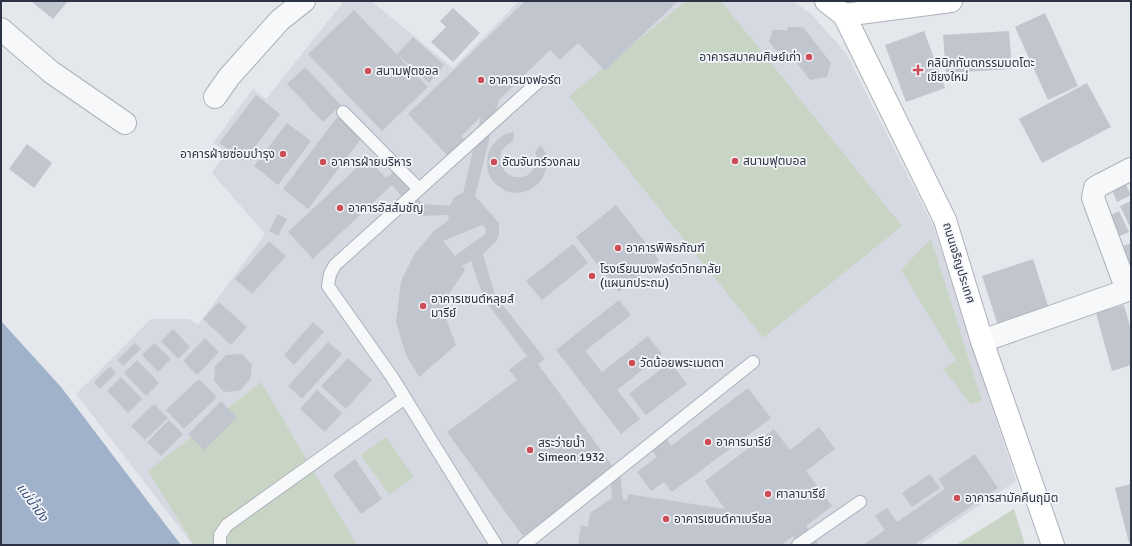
<svg xmlns="http://www.w3.org/2000/svg" width="1132" height="546" viewBox="0 0 1132 546" font-family="Signika,'Noto Sans Thai',sans-serif">
<rect width="100%" height="100%" fill="#e4e7ec"/>
<polygon fill="#d6d9e1" points="344,1 371,1 453,68 519,1 793,1 811,14 846,53 934,228 1016,481 920,545 193,545 76,394 151,319 189,319 198,325 265,234 212,173 226,152 213,143 253,89 266,99"/>
<g fill="#c8d5c5">
<polygon points="686,1 721,1 902,226 763,338 569,96"/>
<polygon points="931,239 982,401 971,404 943,369 956,360 901,270"/>
<polygon points="261,382 357,545 194,545 148,471"/>
<polygon points="386,437 414,477 389,495 361,455"/>
<polygon points="1014,509 1025,545 956,545"/>
</g>
<polygon fill="#a0b2ca" points="1,321 61,387 181,545 1,545"/>
<g fill="#c1c5ce" fill-rule="evenodd">
<polygon points="31,1 68,1 53,19"/>
<path d="M525,1H678L605,71L578,43L560,60L550,50L499,100L475,196L499,223V235L496,242L483,254L495,295L545,359L538,364L614,468L619,464L623,499L627,500L628,494L725,509L705,481L774,429L790,450L819,427L835,449L806,471L832,506L806,526L819,545H799L793,536L781,545H578L581,525L588,527L590,513L612,498L610,472L523,536L447,432L517,380L509,370L527,356L484,299L471,261L462,266L465,270L449,294L446,318L456,345L419,377L406,355L396,322L401,281L415,253L435,230L448,221L449,215L418,216L392,185L313,259L288,232L367,158L386,178L394,172L423,204L450,206L454,197L463,193L481,117L461,136L467,142L450,158L408,114ZM482,225L486,229L485,234L455,256L443,241Z"/>
<polygon points="453,8 480,33 453,62 431,42 446,27 440,21"/>
<polygon points="354,10 428,87 382,131 308,54"/>
<polygon points="1045,13 1078,86 1048,100 1015,27"/>
<polygon points="788,27 803,27 831,63 827,77 810,80 787,50 776,51 769,41 773,30 785,30 786,32"/>
<polygon points="924,31 945,88 906,102 885,45"/>
<polygon points="1009,31 1012,69 946,73 943,35"/>
<polygon points="413,37 444,65 429,83 397,54"/>
<polygon points="305,67 341,105 323,122 287,84"/>
<polygon points="1087,83 1111,127 1042,163 1019,119"/>
<polygon points="256,95 280,114 244,161 219,143"/>
<polygon points="338,116 364,135 308,209 283,189"/>
<polygon points="287,123 311,141 278,185 254,166"/>
<polygon points="514,132 513,141 507,145 502,150 500,157 500,164 504,170 509,175 515,177 522,177 528,175 533,170 537,158 535,151 541,145 545,152 547,161 546,169 543,177 538,184 531,189 523,192 514,193 506,191 498,186 492,180 488,172 487,163 488,154 492,146 498,139 506,134"/>
<polygon points="27,144 52,163 34,188 9,169"/>
<polygon points="1125,183 1131,195 1117,202 1112,190"/>
<polygon points="1131,201 1131,226 1130,227 1120,206"/>
<polygon points="616,205 659,260 619,292 576,237"/>
<polygon points="1119,211 1129,232 1113,239 1103,219"/>
<polygon points="278,214 287,219 278,236 269,231"/>
<polygon points="269,241 286,256 252,294 235,279"/>
<polygon points="1131,243 1131,270 1116,249"/>
<polygon points="573,244 588,263 542,300 526,281"/>
<polygon points="1033,259 1051,315 1000,332 982,276"/>
<polygon points="619,300 631,315 585,351 602,372 648,336 662,354 617,390 640,419 621,434 556,350"/>
<polygon points="219,302 247,327 231,345 203,319"/>
<polygon points="1124,305 1131,330 1131,365 1112,371 1096,313"/>
<polygon points="313,322 324,332 294,365 284,355"/>
<polygon points="173,329 190,347 178,359 161,341"/>
<polygon points="205,338 219,352 197,375 183,361"/>
<polygon points="328,342 342,354 302,399 288,386"/>
<polygon points="135,343 141,349 123,366 117,360"/>
<polygon points="154,343 171,359 158,372 142,355"/>
<polygon points="242,354 252,365 250,380 239,391 224,392 214,381 215,366 226,355"/>
<polygon points="348,358 372,380 346,409 321,386"/>
<polygon points="137,360 159,383 146,396 124,373"/>
<polygon points="670,362 687,384 646,415 629,394"/>
<polygon points="110,366 116,373 100,389 94,382"/>
<polygon points="121,377 142,399 128,413 107,391"/>
<polygon points="199,379 217,397 184,429 166,410"/>
<polygon points="748,388 771,418 672,492 664,482 651,491 637,472 657,457 650,448 665,437 671,446"/>
<polygon points="317,390 342,413 325,432 300,409"/>
<polygon points="221,401 237,418 204,450 188,434"/>
<polygon points="154,404 168,418 145,440 131,426"/>
<polygon points="169,420 183,434 161,456 147,442"/>
<polygon points="975,454 998,488 914,545 863,545 885,530 875,516 887,508 897,522 945,489 939,479"/>
<polygon points="355,459 382,499 361,514 333,475"/>
<polygon points="930,474 940,488 912,507 902,493"/>
<polygon points="1131,484 1131,543 1129,543 1115,488"/>
</g>
<g fill="none" stroke-linecap="round" stroke-linejoin="round">
<g stroke="#adb1ba" stroke-width="14">
<g id="lane">
<polyline points="343,112 419,189"/>
<polyline points="220,545 220,535 227,525 405,398"/>
<polyline points="496,545 392,377 328,286 330,274 335,265 538,82"/>
<polyline points="524,545 753,362"/>
<polyline points="798,545 860,502"/>
</g>
</g>
<g stroke="#adb1ba" stroke-width="24">
<g id="street">
<polyline points="1,29 51,72 125,123"/>
<polyline points="215,97 229,77 280,20 304,1"/>
<polyline points="1127,290 1093,198 1095,188 1100,185 1131,169"/>
<polyline points="982,341 1131,289"/>
</g>
</g>
<g stroke="#adb1ba" stroke-width="24">
<g id="secondary">
<polyline points="826,1 844,15 945,220 982,341 1053,545"/>
<polyline points="844,15 951,1"/>
</g>
</g>
<use href="#lane" stroke="#f7f8fa" stroke-width="12"/>
<use href="#street" stroke="#f7f8fa" stroke-width="22"/>
<use href="#secondary" stroke="#fff" stroke-width="22"/>
</g>
<g fill="#cc4d58" stroke="#f4f6f9" stroke-width="1.5">
<circle cx="809" cy="57" r="4"/>
<path d="M916 64h4v4h4v4h-4v4h-4v-4h-4v-4h4z"/>
<circle cx="368" cy="71" r="4"/>
<circle cx="481" cy="80" r="4"/>
<circle cx="283" cy="154" r="4"/>
<circle cx="735" cy="161" r="4"/>
<circle cx="323" cy="162" r="4"/>
<circle cx="494" cy="162" r="4"/>
<circle cx="340" cy="208" r="4"/>
<circle cx="618" cy="248" r="4"/>
<circle cx="592" cy="276" r="4"/>
<circle cx="423" cy="306" r="4"/>
<circle cx="632" cy="363" r="4"/>
<circle cx="708" cy="442" r="4"/>
<circle cx="530" cy="450" r="4"/>
<circle cx="768" cy="494" r="4"/>
<circle cx="957" cy="498" r="4"/>
<circle cx="666" cy="519" r="4"/>
</g>
<g text-anchor="middle" stroke-width="3.5" stroke-linejoin="round" paint-order="stroke">
<g font-size="12" fill="#2c3344" stroke="#f4f6f9" text-anchor="start">
<text x="801" y="61" text-anchor="end">อาคารสมาคมศิษย์เก่า</text>
<text x="927" y="67">คลินิกทันตกรรมมตโตะ<tspan x="927" dy="14">เชียงใหม่</tspan></text>
<text x="376" y="75">สนามฟุตซอล</text>
<text x="489" y="84">อาคารมงฟอร์ต</text>
<text x="275" y="158" text-anchor="end">อาคารฝ่ายซ่อมบำรุง</text>
<text x="743" y="165">สนามฟุตบอล</text>
<text x="331" y="166">อาคารฝ่ายบริหาร</text>
<text x="502" y="166">อัฒจันทร์วงกลม</text>
<text x="348" y="212">อาคารอัสสัมชัญ</text>
<text x="626" y="252">อาคารพิพิธภัณฑ์</text>
<text x="600" y="273">โรงเรียนมงฟอร์ตวิทยาลัย<tspan x="600" dy="14">(แผนกประถม)</tspan></text>
<text x="431" y="303">อาคารเซนต์หลุยส์<tspan x="431" dy="14">มารีย์</tspan></text>
<text x="640" y="367">วัดน้อยพระเมตตา</text>
<text x="716" y="446">อาคารมารีย์</text>
<text x="538" y="447">สระว่ายน้ำ<tspan x="538" dy="14">Simeon 1932</tspan></text>
<text x="776" y="498">ศาลามารีย์</text>
<text x="965" y="502">อาคารสามัคคีนฤมิต</text>
<text x="674" y="523">อาคารเซนต์คาเบรียล</text>
</g>
<g font-size="12" fill="#2c3344" stroke="#f4f6f9">
<text transform="translate(959 263) rotate(73)" y="4">ถนนเจริญประเทศ</text>
</g>
<g font-size="13" font-style="italic" fill="#364f77" stroke="#f4f6f9">
<text transform="translate(33 502) rotate(54)" y="5">แม่น้ำปิง</text>
</g>
</g>
<rect width="1132" height="546" fill="none" stroke="#2c3344" stroke-width="4"/>
</svg>
